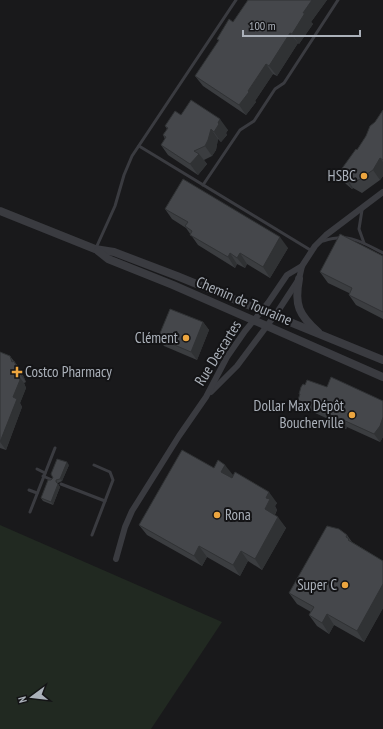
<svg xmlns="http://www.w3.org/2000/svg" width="383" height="729" viewBox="0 0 383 729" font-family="'PT Sans Narrow',sans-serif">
<rect width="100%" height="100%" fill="#19191b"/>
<polygon fill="#212921" points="0,525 222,622 151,729 0,729"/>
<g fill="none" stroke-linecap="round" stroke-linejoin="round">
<g stroke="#3a3b40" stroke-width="3">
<polyline points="139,146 312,251"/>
<polyline points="203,185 240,130 254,121 275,89 284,83 338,0"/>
<polyline points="362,210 359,229 364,243"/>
<path d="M323,241C349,233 360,241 383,253"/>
<polyline points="96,248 115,206 124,175 132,156 236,0"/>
<polyline points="37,469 45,473"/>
<polyline points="43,476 52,480"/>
<polyline points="61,484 105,501"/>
<polyline points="29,490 37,493"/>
<polyline points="30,512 55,448"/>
<polyline points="92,535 113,480 110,472 94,465"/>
</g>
<g stroke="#3a3b40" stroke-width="6">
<polyline points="211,392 237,366 278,311 299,279 302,266 315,246 326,235 383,192"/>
<polyline points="116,559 125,527 132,511 179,436 206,397 227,357 245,331 268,303 287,275 302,266"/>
</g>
<g stroke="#3a3b40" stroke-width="8">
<polyline points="0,211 95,249 114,252 177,276 383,360"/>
<polyline points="98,251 108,259 173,285 383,377"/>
<path d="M299,279C294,305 299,315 318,332"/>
</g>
</g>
<g fill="#3b3d40">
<polygon points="248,0 327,0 311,22 313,24 299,44 298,43 277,76 273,74 255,101 256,102 246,115 203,86 195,76 219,41 217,39 233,22"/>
<polygon points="383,110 383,176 380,180 362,193 353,188 352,189 346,184 338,174 357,150"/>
<polygon points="181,115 228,130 226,133 227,135 221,142 218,139 216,150 212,156 204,160 207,164 198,175 168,155 161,145 165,139 163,135 167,129 165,126"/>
<polygon points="165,209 288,248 270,278 247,264 245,268 237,264 235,268 198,245 186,228 172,219"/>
<polygon points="383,256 383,319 356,305 349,295 349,293 328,283 320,272"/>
<polygon points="203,322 209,330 197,360 164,346 158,338"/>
<polygon points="0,352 10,356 20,369 26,382 24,383 26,388 20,403 22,407 6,450 0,448"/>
<polygon points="327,387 383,401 383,437 380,442 347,427 346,429 336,424 335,422 304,408 298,400 300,395 299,394"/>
<polygon points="69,465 62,481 58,483 58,484 60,487 53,505 43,501 41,498 51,480"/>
<polygon points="214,468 233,475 231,478 277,503 275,506 277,510 275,515 286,528 262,570 248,561 240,576 207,557 202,566 147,535 139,525"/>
<polygon points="347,535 352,542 383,561 383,608 364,642 334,625 329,634 317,626 309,615 311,612 297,604 289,593"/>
</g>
<g fill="#303234">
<polygon points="312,0 327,0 311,22 313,24 299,44 292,34 303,13"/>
<polygon points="290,33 298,43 277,76 269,66"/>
<polygon points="266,64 273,74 255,101 256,102 246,115 239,105"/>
<polygon points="220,119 228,130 226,133 227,135 221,142 214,132"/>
<polygon points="211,129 218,139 216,150 212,156 205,146"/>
<polygon points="199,154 207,164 198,175 190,164"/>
<polygon points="380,158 383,162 383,176 380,180 373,170"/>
<polygon points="346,177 353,188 352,189 345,178"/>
<polygon points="280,237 288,248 270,278 263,267"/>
<polygon points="230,253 237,264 235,268 228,257"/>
<polygon points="240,253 247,264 245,268 237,258"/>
<polygon points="203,322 209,330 197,360 191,352"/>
<polygon points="14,361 20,369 26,382 20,374"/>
<polygon points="18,375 24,383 26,388 20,403 22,407 6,450 0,442"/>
<polygon points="383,417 383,437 380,442 374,434"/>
<polygon points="341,419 347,427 346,429 341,420"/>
<polygon points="67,462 69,465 62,481 60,479"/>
<polygon points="225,465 233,475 229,483 221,472"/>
<polygon points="56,480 60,487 53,505 51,502"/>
<polygon points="269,492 277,503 275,506 277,510 272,519 265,509 266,498"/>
<polygon points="278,517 286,528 262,570 255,559"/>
<polygon points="199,546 207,557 202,566 194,556"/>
<polygon points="241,551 248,561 240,576 233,565"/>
<polygon points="383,584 383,608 364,642 357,631"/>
<polygon points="327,614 334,625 329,634 322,623"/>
</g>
<g fill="#45474b" stroke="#303234">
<polygon points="248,0 312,0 303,13 305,13 292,34 290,33 269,66 266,64 248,91 249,92 239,105 195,76 219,40 217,39 229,19 233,22"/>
<polygon points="191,100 220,119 218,123 219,124 214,132 211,129 208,140 205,146 194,151 199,154 190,164 161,145 166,137 163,135 168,128 165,126 175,111 181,115"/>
<polygon points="383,110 383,160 380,158 373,170 354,183 346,177 345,178 338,174 356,149 357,150 366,136 370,126 375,122"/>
<polygon points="183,179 280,237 263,267 240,253 237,258 230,253 228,257 190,235 192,231 185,226 188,222 165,209"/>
<polygon points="340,234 383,256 383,312 349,295 352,288 320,272"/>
<polygon points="170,309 203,322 191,352 158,338"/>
<polygon points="0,352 10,356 12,362 14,361 20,374 18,375 20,380 13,397 17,399 0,442"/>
<polygon points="331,377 383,401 383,417 380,426 374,434 341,419 341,420 330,416 331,415 298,400 300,394 299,394 301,387 303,384 305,385 307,380 327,387"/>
<polygon points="182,450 214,468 218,460 225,465 221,472 232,478 235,472 269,492 266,498 270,499 265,509 278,517 255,559 241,551 233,565 199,546 194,556 139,525"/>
<polygon points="57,459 67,462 60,479 56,480 56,482 58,484 51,502 41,498 48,480 51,480 53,478 51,474"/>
<polygon points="327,526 339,529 347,535 346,537 349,539 348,540 383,561 383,584 357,631 327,614 322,623 309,615 314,607 289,593"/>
</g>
<g fill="#eca53f" stroke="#141416" stroke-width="1.5">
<circle cx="364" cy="176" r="4"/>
<circle cx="186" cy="338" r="4"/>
<path d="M15 366h4v4h4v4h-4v4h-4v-4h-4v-4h4z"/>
<circle cx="352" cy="415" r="4"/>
<circle cx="217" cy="515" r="4"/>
<circle cx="345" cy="585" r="4"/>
</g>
<g text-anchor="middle" stroke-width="4" stroke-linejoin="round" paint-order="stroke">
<g font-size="15" fill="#abb1ba" stroke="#141416" text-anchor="end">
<text x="356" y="181">HSBC</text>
<text x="178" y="343">Clément</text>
<text x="25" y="377" text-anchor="start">Costco Pharmacy</text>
<text x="344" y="411">Dollar Max Dépôt<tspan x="344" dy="17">Boucherville</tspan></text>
<text x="225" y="520" text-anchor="start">Rona</text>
<text x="337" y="590">Super C</text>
</g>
<g font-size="15" fill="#abb1ba" stroke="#141416">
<text transform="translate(244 301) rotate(23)" y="5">Chemin de Touraine</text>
<text transform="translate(218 353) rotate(-58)" y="5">Rue Descartes</text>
</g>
</g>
<g transform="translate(32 697) rotate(255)" stroke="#141416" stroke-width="3" paint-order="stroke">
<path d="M0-3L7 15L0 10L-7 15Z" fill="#abb1ba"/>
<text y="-6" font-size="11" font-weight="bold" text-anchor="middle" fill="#abb1ba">N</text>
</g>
<path d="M243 30v6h117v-6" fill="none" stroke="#abb1ba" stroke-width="2"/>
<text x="249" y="30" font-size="12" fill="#abb1ba" stroke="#141416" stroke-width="3" paint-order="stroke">100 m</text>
</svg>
